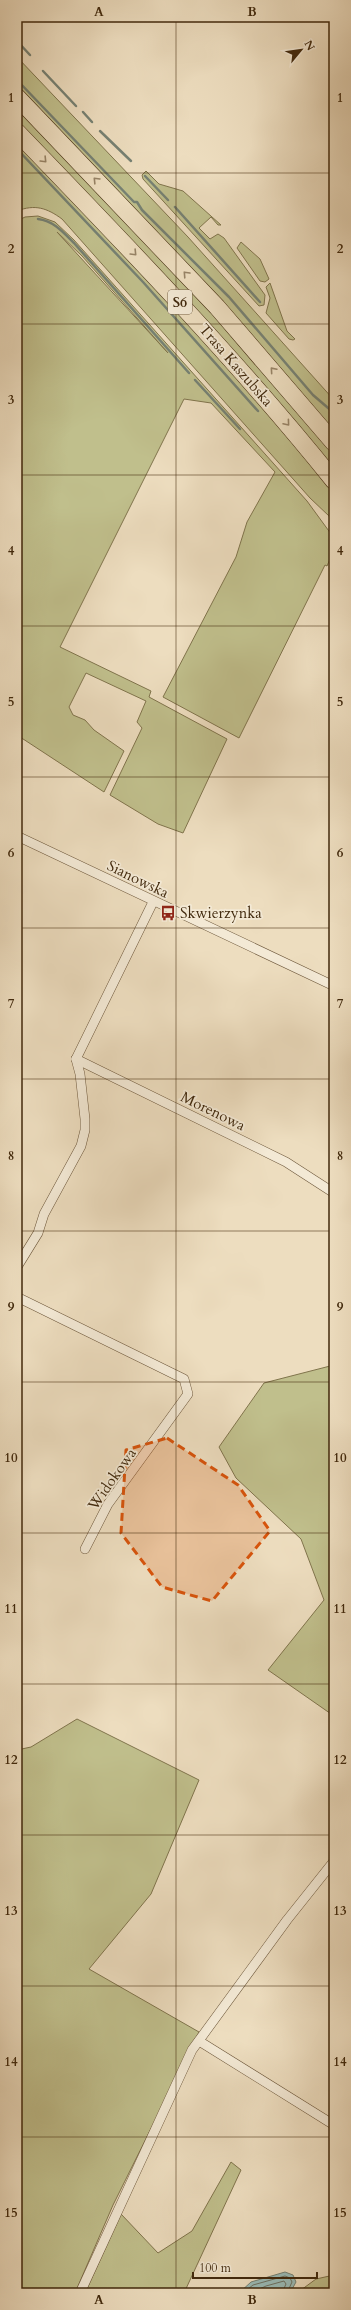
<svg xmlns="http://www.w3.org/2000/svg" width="351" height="2310" viewBox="0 0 351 2310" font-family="Cardo,serif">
<rect width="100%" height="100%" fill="#edddbf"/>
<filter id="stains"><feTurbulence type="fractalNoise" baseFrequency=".005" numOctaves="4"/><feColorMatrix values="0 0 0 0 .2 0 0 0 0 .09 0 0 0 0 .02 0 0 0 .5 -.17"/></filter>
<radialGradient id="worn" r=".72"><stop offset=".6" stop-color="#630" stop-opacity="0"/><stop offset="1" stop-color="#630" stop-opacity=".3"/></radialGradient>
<g fill="#c0bf8c" stroke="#80744c" fill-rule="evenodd">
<polygon points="17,57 188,237 334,400 334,432 154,230 17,87"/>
<polygon points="17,105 145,238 291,400 334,452 334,474 17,125"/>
<path d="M17,143L151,282L292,441L334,494V526L329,516L310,498L62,219C47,208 35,204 17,211Z"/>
<polygon points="146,171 159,184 183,191 221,225 218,225 211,217 199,228 210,239 218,234 224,238 265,295 264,305 259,306 143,179 142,175"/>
<path d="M38,216L55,222L74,240L307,501L334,538L331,553L334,550L327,566L325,565L239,738L163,697L236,557L247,522L275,472L211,403L184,399L60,647L151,691L149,697L227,739L183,833L158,824L110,795L142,728L137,722L146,701L86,673L69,707L73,715L85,720L94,730L124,751L104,792L17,735V221L25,217ZM57,232L82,256L168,353Z"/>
<polygon points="241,242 260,259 269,279 265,282 260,281 237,248"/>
<polygon points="270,283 287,331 295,339 293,340 289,339 266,313 270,298 266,287"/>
<polygon points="334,1365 334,1716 268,1670 324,1600 301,1539 236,1478 219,1447 264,1383"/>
<polygon points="77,1719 199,1780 151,1894 89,1969 199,2032 113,2205 75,2293 17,2293 17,1750 31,1747"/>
<polygon points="231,2162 241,2170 184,2293 85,2293 121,2214 158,2253 192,2231"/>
<polygon points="334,2275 334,2293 297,2293 316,2279"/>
</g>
<polygon fill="#9abbb7" stroke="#768173" points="285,2272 293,2275 296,2282 290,2293 239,2293 251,2282"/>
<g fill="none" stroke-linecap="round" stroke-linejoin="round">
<g stroke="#6e7262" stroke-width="1">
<polyline points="243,2293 253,2285 285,2276 290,2278 292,2282 287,2293"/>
<polyline points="251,2293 266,2286 284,2281 286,2284 282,2293"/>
</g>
<g stroke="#768173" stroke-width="2.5">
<polyline points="17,41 30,55"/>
<polyline points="43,71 76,106"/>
<polyline points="17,80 134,202 137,202 142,210 229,297 313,395 334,413"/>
<polyline points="83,112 92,122"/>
<polyline points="100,131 131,161"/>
<polyline points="17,149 143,282 258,411"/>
<polyline points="145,176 168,200"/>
<polyline points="175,207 260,302"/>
<path d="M38,219C54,221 63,232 74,243L189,373"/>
<polyline points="195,380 240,429"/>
<polyline points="328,2293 334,2289"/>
</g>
<g stroke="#6c563a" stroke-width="10">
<g id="minor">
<polyline points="17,836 334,986"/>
<polyline points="76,1059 286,1162 334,1193"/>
<polyline points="76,1059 153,902"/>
<polyline points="17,1267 38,1233 44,1214 81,1146 85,1130 85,1119 80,1074 76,1059"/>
<polyline points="17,1297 184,1379 188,1394 108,1504 85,1549"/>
<polyline points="199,2041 334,2125"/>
<polyline points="80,2293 192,2050 287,1920 334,1861"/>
</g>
</g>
<g stroke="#41290d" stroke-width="18">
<g id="motorway">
<polyline points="17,97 217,307 334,443"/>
<path d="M17,132C126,245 235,358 334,481"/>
</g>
</g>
<use href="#minor" stroke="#f3e9d5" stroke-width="9"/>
<use href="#motorway" stroke="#edddbf" stroke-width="17"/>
</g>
<defs><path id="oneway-chevron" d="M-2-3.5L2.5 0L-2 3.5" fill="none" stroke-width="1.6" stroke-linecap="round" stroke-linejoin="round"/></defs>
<g stroke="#978366">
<use href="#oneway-chevron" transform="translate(44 160) rotate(46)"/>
<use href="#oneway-chevron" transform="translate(96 180) rotate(-134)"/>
<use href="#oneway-chevron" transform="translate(134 253) rotate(46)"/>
<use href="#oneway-chevron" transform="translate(186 274) rotate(-133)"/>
<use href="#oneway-chevron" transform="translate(273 370) rotate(-131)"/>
<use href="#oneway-chevron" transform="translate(287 423) rotate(50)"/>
</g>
<path fill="#d7540c" fill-opacity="0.2" stroke="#d7540c" stroke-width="3" stroke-dasharray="8 5" stroke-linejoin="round" d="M167,1438L238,1485L270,1531L212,1601L162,1587L121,1533L126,1450Z"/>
<path fill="none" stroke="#41290d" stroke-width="1" stroke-opacity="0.55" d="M176,17V2293M17,173H334M17,324H334M17,475H334M17,626H334M17,777H334M17,928H334M17,1079H334M17,1231H334M17,1382H334M17,1533H334M17,1684H334M17,1835H334M17,1986H334M17,2137H334"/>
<defs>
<g id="bus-bare" transform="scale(1.2)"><path d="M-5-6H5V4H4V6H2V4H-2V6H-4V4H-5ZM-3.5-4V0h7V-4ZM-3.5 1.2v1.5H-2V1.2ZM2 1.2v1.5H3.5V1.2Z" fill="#8f2418" stroke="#f3e9d5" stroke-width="2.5" paint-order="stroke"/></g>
</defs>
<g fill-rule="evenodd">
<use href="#bus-bare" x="168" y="913"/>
</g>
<g text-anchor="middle" stroke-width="3.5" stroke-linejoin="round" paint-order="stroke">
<rect fill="#f3e9d5" stroke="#766349" stroke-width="1" x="168" y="290" width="24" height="24" rx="3"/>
<g font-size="14" font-weight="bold" fill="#41290d">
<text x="180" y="307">S6</text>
</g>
<g font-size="15" fill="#41290d" stroke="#f3e9d5">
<text transform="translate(236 365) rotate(49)" y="5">Trasa Kaszubska</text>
<text transform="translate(138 879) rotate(26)" y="5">Sianowska</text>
<text transform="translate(213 1111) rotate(26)" y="5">Morenowa</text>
<text transform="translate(112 1479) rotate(-55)" y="5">Widokowa</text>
</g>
<g font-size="15" fill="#41290d" stroke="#f3e9d5" text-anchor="start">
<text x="180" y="918">Skwierzynka</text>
</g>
</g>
<rect width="351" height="2310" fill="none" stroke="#edddbf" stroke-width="44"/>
<g transform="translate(301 50) rotate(61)" stroke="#f3e9d5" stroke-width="3" paint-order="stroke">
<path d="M0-3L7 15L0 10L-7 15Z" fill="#41290d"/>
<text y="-6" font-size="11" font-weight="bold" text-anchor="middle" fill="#41290d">N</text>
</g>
<path d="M193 2272v6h124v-6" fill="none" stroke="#41290d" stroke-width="2"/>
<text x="199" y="2272" font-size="12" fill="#41290d" stroke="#f3e9d5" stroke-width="3" paint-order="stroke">100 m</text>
<rect x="22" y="22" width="307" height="2266" fill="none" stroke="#41290d" stroke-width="1.5"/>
<g font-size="13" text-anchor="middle" font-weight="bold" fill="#41290d">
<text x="99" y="16">A</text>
<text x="252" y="16">B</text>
<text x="11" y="102">1</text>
<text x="340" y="102">1</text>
<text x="11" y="253">2</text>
<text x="340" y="253">2</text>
<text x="11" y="404">3</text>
<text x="340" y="404">3</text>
<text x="11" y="555">4</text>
<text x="340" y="555">4</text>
<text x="11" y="706">5</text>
<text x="340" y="706">5</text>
<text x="11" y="857">6</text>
<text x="340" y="857">6</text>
<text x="11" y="1008">7</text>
<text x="340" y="1008">7</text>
<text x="11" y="1160">8</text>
<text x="340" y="1160">8</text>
<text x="11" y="1311">9</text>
<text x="340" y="1311">9</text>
<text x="11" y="1462">10</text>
<text x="340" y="1462">10</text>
<text x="11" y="1613">11</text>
<text x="340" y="1613">11</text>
<text x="11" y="1764">12</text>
<text x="340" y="1764">12</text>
<text x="11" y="1915">13</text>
<text x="340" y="1915">13</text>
<text x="11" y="2066">14</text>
<text x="340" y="2066">14</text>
<text x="11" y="2217">15</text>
<text x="340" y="2217">15</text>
<text x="99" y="2304">A</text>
<text x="252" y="2304">B</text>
</g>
<rect width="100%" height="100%" filter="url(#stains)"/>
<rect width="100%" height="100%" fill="url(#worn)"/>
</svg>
